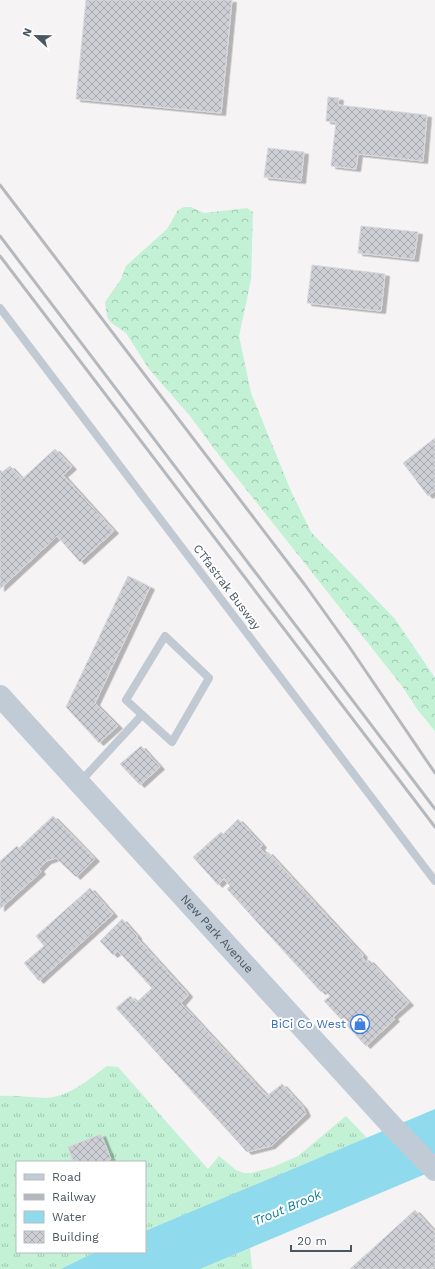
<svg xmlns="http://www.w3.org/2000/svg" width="435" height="1269" viewBox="0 0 435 1269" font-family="'Work Sans',sans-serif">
<defs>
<pattern id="grass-tufts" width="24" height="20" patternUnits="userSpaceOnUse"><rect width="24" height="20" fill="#c3f1d5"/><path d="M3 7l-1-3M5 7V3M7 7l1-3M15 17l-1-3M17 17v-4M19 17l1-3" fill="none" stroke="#a0c6b0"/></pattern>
<pattern id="forest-crowns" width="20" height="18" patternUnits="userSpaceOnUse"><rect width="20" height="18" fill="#c3f1d5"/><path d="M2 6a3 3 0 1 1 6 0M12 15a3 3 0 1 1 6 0" fill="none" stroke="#a0c6b0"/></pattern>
<pattern id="building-cross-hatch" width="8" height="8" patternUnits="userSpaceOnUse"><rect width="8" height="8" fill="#cdcfd5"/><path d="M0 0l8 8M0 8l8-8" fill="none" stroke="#a8abb0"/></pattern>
<filter id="shadow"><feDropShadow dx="4.5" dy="2.5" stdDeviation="0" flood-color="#0004"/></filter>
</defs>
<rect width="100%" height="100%" fill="#f5f3f3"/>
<g fill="url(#grass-tufts)">
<path d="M107,1066L118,1067L208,1169L219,1156L236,1170L244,1173H251L273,1167L298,1156L346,1116L367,1138L145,1231V1162H17V1252H95L61,1269H0V1096C16,1095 31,1098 47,1098C71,1096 89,1079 107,1066Z"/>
<polygon points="250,1248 252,1269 200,1269"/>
</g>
<polygon fill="url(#forest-crowns)" points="184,207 191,207 204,213 247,208 253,212 251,280 239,336 251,393 291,491 311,532 395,619 435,678 435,731 417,709 402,686 215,450 190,416 149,369 126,333 110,322 107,316 105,302 121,279 126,266 167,229 178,210"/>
<polygon fill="#90daee" points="435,1109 435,1170 200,1269 61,1269 95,1252 145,1252 145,1231"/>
<g fill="url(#building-cross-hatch)" stroke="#d7d9de" filter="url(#shadow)">
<polygon points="86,0 232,0 221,113 76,99"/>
<polygon points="328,97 339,98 338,105 427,115 423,161 358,154 356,169 331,166 336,122 326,121"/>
<polygon points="268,148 304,152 301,181 264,177"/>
<polygon points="361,226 418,232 414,259 358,253"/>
<polygon points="312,265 385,274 381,311 307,303"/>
<polygon points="435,438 435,491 428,496 403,463"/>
<polygon points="55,449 72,467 63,475 114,531 80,562 57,536 0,589 0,470 2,472 10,466 22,479"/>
<polygon points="128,576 150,587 95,703 118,726 99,743 66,707"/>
<polygon points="141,746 160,767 140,785 120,764"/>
<polygon points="53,816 95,859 76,877 56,858 47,861 39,869 41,872 0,909 0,861 17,846 19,848"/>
<polygon points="238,819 262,845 260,848 266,854 268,852 363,955 362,957 366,962 369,960 409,1003 393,1017 395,1019 366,1046 324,1001 330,996 324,990 321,992 227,889 230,886 224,879 218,885 193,857 221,832 223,834"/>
<polygon points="90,888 113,914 39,981 24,963 44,946 36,936"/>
<polygon points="122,919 137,936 137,938 187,993 188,995 181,1003 267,1096 282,1084 303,1107 306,1114 271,1146 247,1152 116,1008 130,996 137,1002 152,988 118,951 113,955 100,941"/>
<polygon points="101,1134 111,1159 104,1162 73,1162 68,1147"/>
<polygon points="415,1210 435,1232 435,1267 432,1269 350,1269"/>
</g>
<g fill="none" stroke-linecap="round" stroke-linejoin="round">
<g stroke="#c1cad2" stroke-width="8">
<polyline points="0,308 435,881"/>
<polygon points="165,636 209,678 172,742 126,700"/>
<polyline points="80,782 142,715"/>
</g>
<path stroke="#c1cbd6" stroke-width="22" id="s1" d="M0,696L393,1127L435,1170"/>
<g stroke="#b5b8bd" stroke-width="3">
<polyline points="0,185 305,585 348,645 435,773"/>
<polyline points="0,236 435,809"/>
<polyline points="0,256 435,827"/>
</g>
</g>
<defs>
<g id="shop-ring" transform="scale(1)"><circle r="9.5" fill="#fff" stroke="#3f7fe0" stroke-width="1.5"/><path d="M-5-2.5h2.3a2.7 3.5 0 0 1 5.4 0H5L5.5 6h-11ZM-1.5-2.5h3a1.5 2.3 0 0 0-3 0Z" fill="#3f7fe0"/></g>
</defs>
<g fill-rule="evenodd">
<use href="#shop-ring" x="360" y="1024"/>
</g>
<g text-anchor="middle" stroke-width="4" stroke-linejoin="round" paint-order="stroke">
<g font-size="12" fill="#4a5661" stroke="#fff">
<text transform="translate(227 587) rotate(53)" y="4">CTfastrak Busway</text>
<text dy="4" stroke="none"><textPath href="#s1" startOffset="322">New Park Avenue</textPath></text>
</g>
<g font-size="12" fill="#366cbe" stroke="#fff" text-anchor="end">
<text x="346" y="1028">BiCi Co West</text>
</g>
<g font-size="13" font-style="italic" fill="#0c7c9b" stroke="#fff">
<text transform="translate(287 1207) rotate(-23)" y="5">Trout Brook</text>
</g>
</g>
<rect x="16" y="1161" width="130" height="92" fill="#ffffff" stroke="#b7bbc0"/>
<rect x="24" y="1174" width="20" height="6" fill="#c1cbd6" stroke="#b7bbc0"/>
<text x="52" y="1181" font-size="12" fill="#4a5661">Road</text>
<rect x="24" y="1194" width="20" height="6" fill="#b5b8bd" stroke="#b7bbc0"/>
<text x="52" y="1201" font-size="12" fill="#4a5661">Railway</text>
<rect x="24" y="1211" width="20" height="12" fill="#90daee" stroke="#b7bbc0"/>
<text x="52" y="1221" font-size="12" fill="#4a5661">Water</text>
<rect x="24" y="1231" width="20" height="12" fill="url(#building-cross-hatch)" stroke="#b7bbc0"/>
<text x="52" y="1241" font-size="12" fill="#4a5661">Building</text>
<g transform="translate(36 36) rotate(292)" stroke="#ffffff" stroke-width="3" paint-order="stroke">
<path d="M0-3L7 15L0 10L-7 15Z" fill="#4a5661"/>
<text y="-6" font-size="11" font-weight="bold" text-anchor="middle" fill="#4a5661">N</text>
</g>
<path d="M291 1245v6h60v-6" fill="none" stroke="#4a5661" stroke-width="2"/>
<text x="297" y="1245" font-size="12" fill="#4a5661" stroke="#ffffff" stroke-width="3" paint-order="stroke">20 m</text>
</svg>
